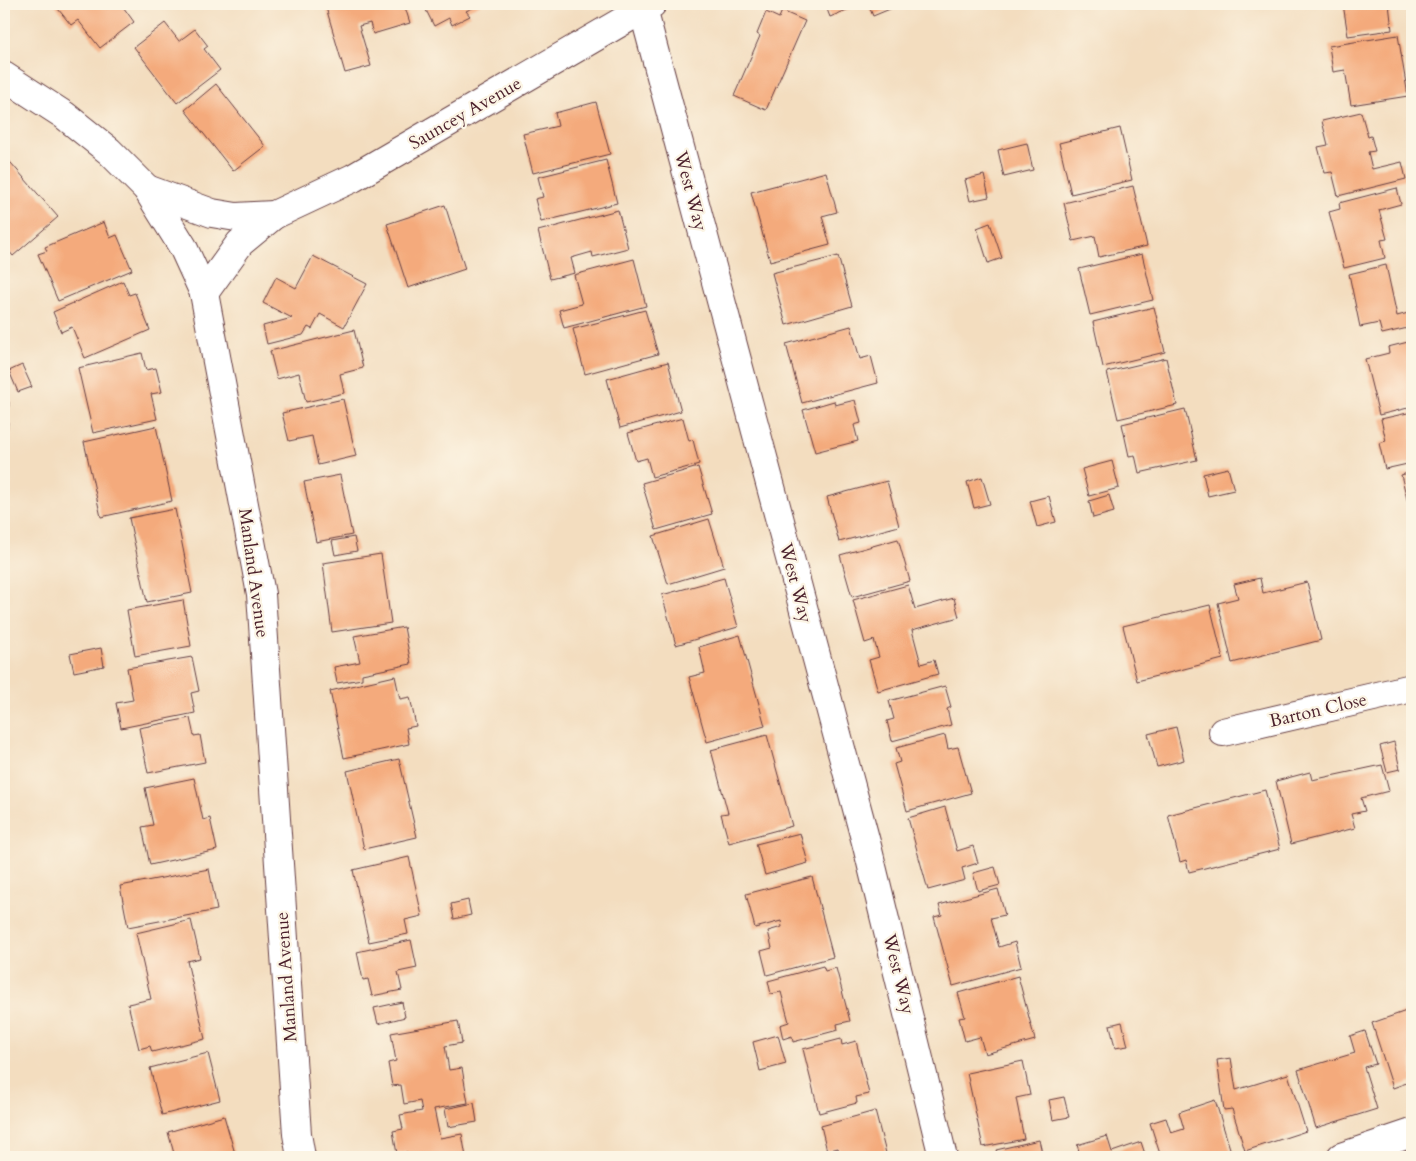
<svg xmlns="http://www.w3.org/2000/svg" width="1416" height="1161" viewBox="0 0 1416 1161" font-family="Cardo,serif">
<rect width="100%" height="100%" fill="#fcf5e5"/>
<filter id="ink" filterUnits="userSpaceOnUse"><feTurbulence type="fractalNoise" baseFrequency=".02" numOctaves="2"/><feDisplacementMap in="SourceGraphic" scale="10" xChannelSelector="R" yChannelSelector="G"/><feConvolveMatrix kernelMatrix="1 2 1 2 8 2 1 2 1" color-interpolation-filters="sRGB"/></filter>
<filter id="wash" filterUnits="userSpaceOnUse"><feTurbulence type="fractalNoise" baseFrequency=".0096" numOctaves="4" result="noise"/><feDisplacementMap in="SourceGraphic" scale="20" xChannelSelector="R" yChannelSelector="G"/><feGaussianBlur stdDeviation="1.12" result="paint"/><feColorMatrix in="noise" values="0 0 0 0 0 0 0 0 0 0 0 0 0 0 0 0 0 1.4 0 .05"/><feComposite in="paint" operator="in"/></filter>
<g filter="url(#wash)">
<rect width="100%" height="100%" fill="#f3ddbf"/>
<g id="blocks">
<g fill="#f4aa7c">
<polygon points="54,4 121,4 134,22 100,48 78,20 71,25"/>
<polygon points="325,4 404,4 410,23 373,34 370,23 359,26 371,66 345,73"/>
<polygon points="423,4 481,4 466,11 470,16 452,25 449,18 434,26"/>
<polygon points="825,4 861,4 830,17"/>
<polygon points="868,4 902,4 873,16"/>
<polygon points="1343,4 1389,4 1392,30 1348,36"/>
<polygon points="782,11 805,21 766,110 734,96 760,36 757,34 766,12 779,18"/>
<polygon points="165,23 179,41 195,29 208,46 204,49 220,70 177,103 134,47"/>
<polygon points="1398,35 1408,96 1351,105 1345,70 1333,72 1329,46"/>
<polygon points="216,84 265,146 233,171 185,110"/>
<polygon points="596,102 610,154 533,173 523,134 558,126 555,113"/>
<polygon points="1361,112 1368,137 1371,136 1375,151 1368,152 1372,169 1402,162 1406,179 1338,196 1332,172 1325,173 1318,147 1328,145 1322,121"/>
<polygon points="1120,128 1132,180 1071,194 1059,143"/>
<polygon points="1027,143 1033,170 1004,177 998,150"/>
<polygon points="4,155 58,217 13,256 4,245"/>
<polygon points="606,160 617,203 541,222 535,199 543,197 538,177"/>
<polygon points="826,172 837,212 822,216 830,245 770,261 751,192"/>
<polygon points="984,175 989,197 970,201 965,180"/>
<polygon points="1133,186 1147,246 1099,257 1095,236 1073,241 1064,203"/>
<polygon points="1397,188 1401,204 1379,210 1387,239 1381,240 1385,258 1344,268 1329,212 1340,209 1339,203"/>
<polygon points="445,205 465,269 408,288 387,224"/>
<polygon points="618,210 628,248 593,257 592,252 571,258 575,273 550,279 538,231"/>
<polygon points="104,222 110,238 117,235 132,270 58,301 38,254 47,251 45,247"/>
<polygon points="990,223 1002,258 988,263 977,228"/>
<polygon points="1142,254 1153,300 1090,315 1079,269"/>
<polygon points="313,256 367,284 344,327 320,314 312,329 308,327 303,335 267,344 263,326 292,318 263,303 276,277 296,288"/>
<polygon points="838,256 852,306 786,325 772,273"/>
<polygon points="634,259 646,306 564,328 559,310 582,304 574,275"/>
<polygon points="1386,265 1397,316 1412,312 1412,327 1382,334 1379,323 1360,327 1349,274"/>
<polygon points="123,281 129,295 135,293 150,330 85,358 72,327 61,332 53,312"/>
<polygon points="1154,307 1165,352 1103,367 1093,322"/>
<polygon points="645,310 658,354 585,374 573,329"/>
<polygon points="851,326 860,359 871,356 878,383 802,403 786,344"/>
<polygon points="354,330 363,368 340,374 344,393 306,402 299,373 277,379 270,351"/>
<polygon points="1412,341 1412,407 1379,415 1365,359 1389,353 1388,347"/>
<polygon points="142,353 146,370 156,368 162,392 151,394 157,419 93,433 78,368"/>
<polygon points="1166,358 1177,405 1118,419 1107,372"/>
<polygon points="668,362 681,411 620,428 607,379"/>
<polygon points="22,365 32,387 18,392 9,371"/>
<polygon points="343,399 356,456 318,465 312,436 289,441 282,413"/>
<polygon points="855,400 861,423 854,425 858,441 815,452 803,410 834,401 835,405"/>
<polygon points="4,401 9,402 7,439 4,439"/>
<polygon points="1185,409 1197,460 1139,473 1135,455 1129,456 1122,424"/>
<polygon points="1412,412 1412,463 1385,469 1379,443 1386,441 1381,419"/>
<polygon points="683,418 689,441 693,440 699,464 652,477 647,458 636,461 628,433"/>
<polygon points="156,426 172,501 101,517 84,442"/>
<polygon points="1112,461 1119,488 1089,496 1082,469"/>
<polygon points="698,467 712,514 656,530 642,483"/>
<polygon points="1228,468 1234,490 1208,496 1203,474"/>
<polygon points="1412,472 1412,519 1401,475"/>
<polygon points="340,475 352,535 316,542 304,482"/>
<polygon points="982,477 990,504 974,508 967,482"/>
<polygon points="887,481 899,526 839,542 827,497"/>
<polygon points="1109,495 1114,512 1093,518 1089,501"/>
<polygon points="1049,496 1056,522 1037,527 1030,501"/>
<polygon points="175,509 192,593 147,602 129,518"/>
<polygon points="709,519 724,567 668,584 653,536"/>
<polygon points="354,537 357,551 335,555 332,541"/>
<polygon points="898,539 910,581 852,597 840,555"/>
<polygon points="381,554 391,623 332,632 323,563"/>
<polygon points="724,578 738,627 676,645 662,595"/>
<polygon points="1260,578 1263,593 1307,582 1321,640 1232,663 1218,603 1238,598 1234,584"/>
<polygon points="908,585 915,609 954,598 959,617 912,630 921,664 934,660 938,674 878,691 869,660 879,657 874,640 865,643 853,600"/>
<polygon points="183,600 191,646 135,656 127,610"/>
<polygon points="1210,605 1223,659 1137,681 1123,626"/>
<polygon points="404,627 411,664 362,674 362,679 337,683 334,667 360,662 354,636"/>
<polygon points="740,635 765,726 707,742 689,677 705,673 699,647"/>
<polygon points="101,648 104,666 74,672 70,654"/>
<polygon points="192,657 199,691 191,693 195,713 121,728 116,703 133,700 127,668"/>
<polygon points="395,676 400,699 410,697 416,726 406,728 409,744 344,758 330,691"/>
<polygon points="945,686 951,707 947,709 951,725 892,741 887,721 894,719 889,701"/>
<polygon points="190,718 194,736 200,735 205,762 148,773 139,728"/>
<polygon points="1176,727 1184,760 1157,767 1148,734"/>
<polygon points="767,735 792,826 729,843 721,814 728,813 711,750"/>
<polygon points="945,735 948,749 958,747 971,793 907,811 894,764 900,762 896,748"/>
<polygon points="1394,742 1400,769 1387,772 1380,746"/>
<polygon points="399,759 417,837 364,849 347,771"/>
<polygon points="1382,765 1389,791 1361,798 1365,811 1351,814 1355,828 1291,844 1276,781 1310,772 1312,780"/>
<polygon points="194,778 203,820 210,818 217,850 150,865 142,827 153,825 145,788"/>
<polygon points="1265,790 1280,849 1189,872 1186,860 1180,862 1168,815"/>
<polygon points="945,807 957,851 973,846 978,863 962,868 965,880 928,890 908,818"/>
<polygon points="800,833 808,863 765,875 756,844"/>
<polygon points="409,857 422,916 405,920 408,934 369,942 353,870"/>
<polygon points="995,867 1000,885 978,891 973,873"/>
<polygon points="209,869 217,910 128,927 120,886"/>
<polygon points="812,877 833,957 767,975 761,951 772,948 768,931 782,927 781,921 755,928 746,894"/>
<polygon points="998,889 1005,915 991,918 999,947 1015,942 1021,967 953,986 934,917 942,915 939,905"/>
<polygon points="468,900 471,915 454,919 451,904"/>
<polygon points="191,920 200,958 187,961 205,1039 152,1052 150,1046 139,1049 128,1004 151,999 136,933"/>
<polygon points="411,940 417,968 398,972 402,990 372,996 368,979 363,980 357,952"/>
<polygon points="823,966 825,971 836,968 850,1021 837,1024 838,1030 793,1042 792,1036 783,1039 780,1025 789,1022 781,992 771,994 768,981"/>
<polygon points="1018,976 1035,1040 985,1054 980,1037 965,1041 959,1018 965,1017 958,993"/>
<polygon points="402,1002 405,1017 378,1024 374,1008"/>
<polygon points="1412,1009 1412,1081 1393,1088 1372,1023"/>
<polygon points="458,1021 462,1043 445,1046 449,1070 462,1068 468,1103 434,1109 440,1138 462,1134 466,1157 408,1157 407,1152 397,1154 393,1131 403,1129 400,1115 422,1111 420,1101 404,1104 401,1085 392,1086 388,1063 396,1061 391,1033"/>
<polygon points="1122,1022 1128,1046 1115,1048 1110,1025"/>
<polygon points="1365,1031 1376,1064 1364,1067 1377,1109 1316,1128 1298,1070 1355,1053 1350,1036"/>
<polygon points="778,1035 786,1064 760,1071 753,1042"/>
<polygon points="841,1039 842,1045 856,1041 869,1094 856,1097 857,1103 819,1113 803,1049"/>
<polygon points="208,1053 220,1100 162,1115 150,1068"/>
<polygon points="1231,1058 1236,1090 1288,1074 1306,1131 1245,1151 1232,1109 1224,1110 1217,1060"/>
<polygon points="1023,1061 1030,1095 1016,1098 1024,1139 983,1147 967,1073"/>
<polygon points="1064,1097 1069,1117 1053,1120 1049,1100"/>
<polygon points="1215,1100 1232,1155 1224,1157 1161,1157 1150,1123 1166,1118 1171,1133 1184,1129 1179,1112"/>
<polygon points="474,1103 477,1122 448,1127 445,1109"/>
<polygon points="875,1111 887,1157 840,1157 838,1148 827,1151 821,1126"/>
<polygon points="224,1116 236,1157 175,1157 168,1132"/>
<polygon points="1107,1136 1112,1152 1141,1142 1146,1157 1081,1157 1077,1145"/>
<polygon points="1039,1140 1043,1157 998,1157 996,1150"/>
</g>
</g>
</g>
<g filter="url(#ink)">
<use href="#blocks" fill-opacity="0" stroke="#633c41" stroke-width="1"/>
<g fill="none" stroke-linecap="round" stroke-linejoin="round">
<g stroke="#633c41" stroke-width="30">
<g id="minor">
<polyline points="643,9 867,846 943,1157"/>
<polyline points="4,76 64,115 109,151 147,189 183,247 204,293 261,594 297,1134 301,1157"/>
<polyline points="147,189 212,213 236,217 274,215 353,178 652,4"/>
<polyline points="204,293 240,243 274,215"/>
<polyline points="1223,732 1412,688"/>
<polyline points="1341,1157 1412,1133"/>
</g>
</g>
<use href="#minor" stroke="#fff" stroke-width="28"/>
</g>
</g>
<g text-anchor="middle" stroke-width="4.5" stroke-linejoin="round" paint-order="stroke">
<g font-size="18" fill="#4a1f2b" stroke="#fcf5e5">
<text transform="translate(465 113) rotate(-30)" y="6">Sauncey Avenue</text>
<text transform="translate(691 191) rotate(75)" y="6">West Way</text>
<text transform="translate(254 573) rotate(82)" y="6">Manland Avenue</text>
<text transform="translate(796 583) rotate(75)" y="6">West Way</text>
<text transform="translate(1318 710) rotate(-13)" y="6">Barton Close</text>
<text transform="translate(899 974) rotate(76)" y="6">West Way</text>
<text transform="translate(286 977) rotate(-94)" y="6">Manland Avenue</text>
</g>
</g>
<rect width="1416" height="1161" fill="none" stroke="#fcf5e5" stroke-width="20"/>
</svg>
